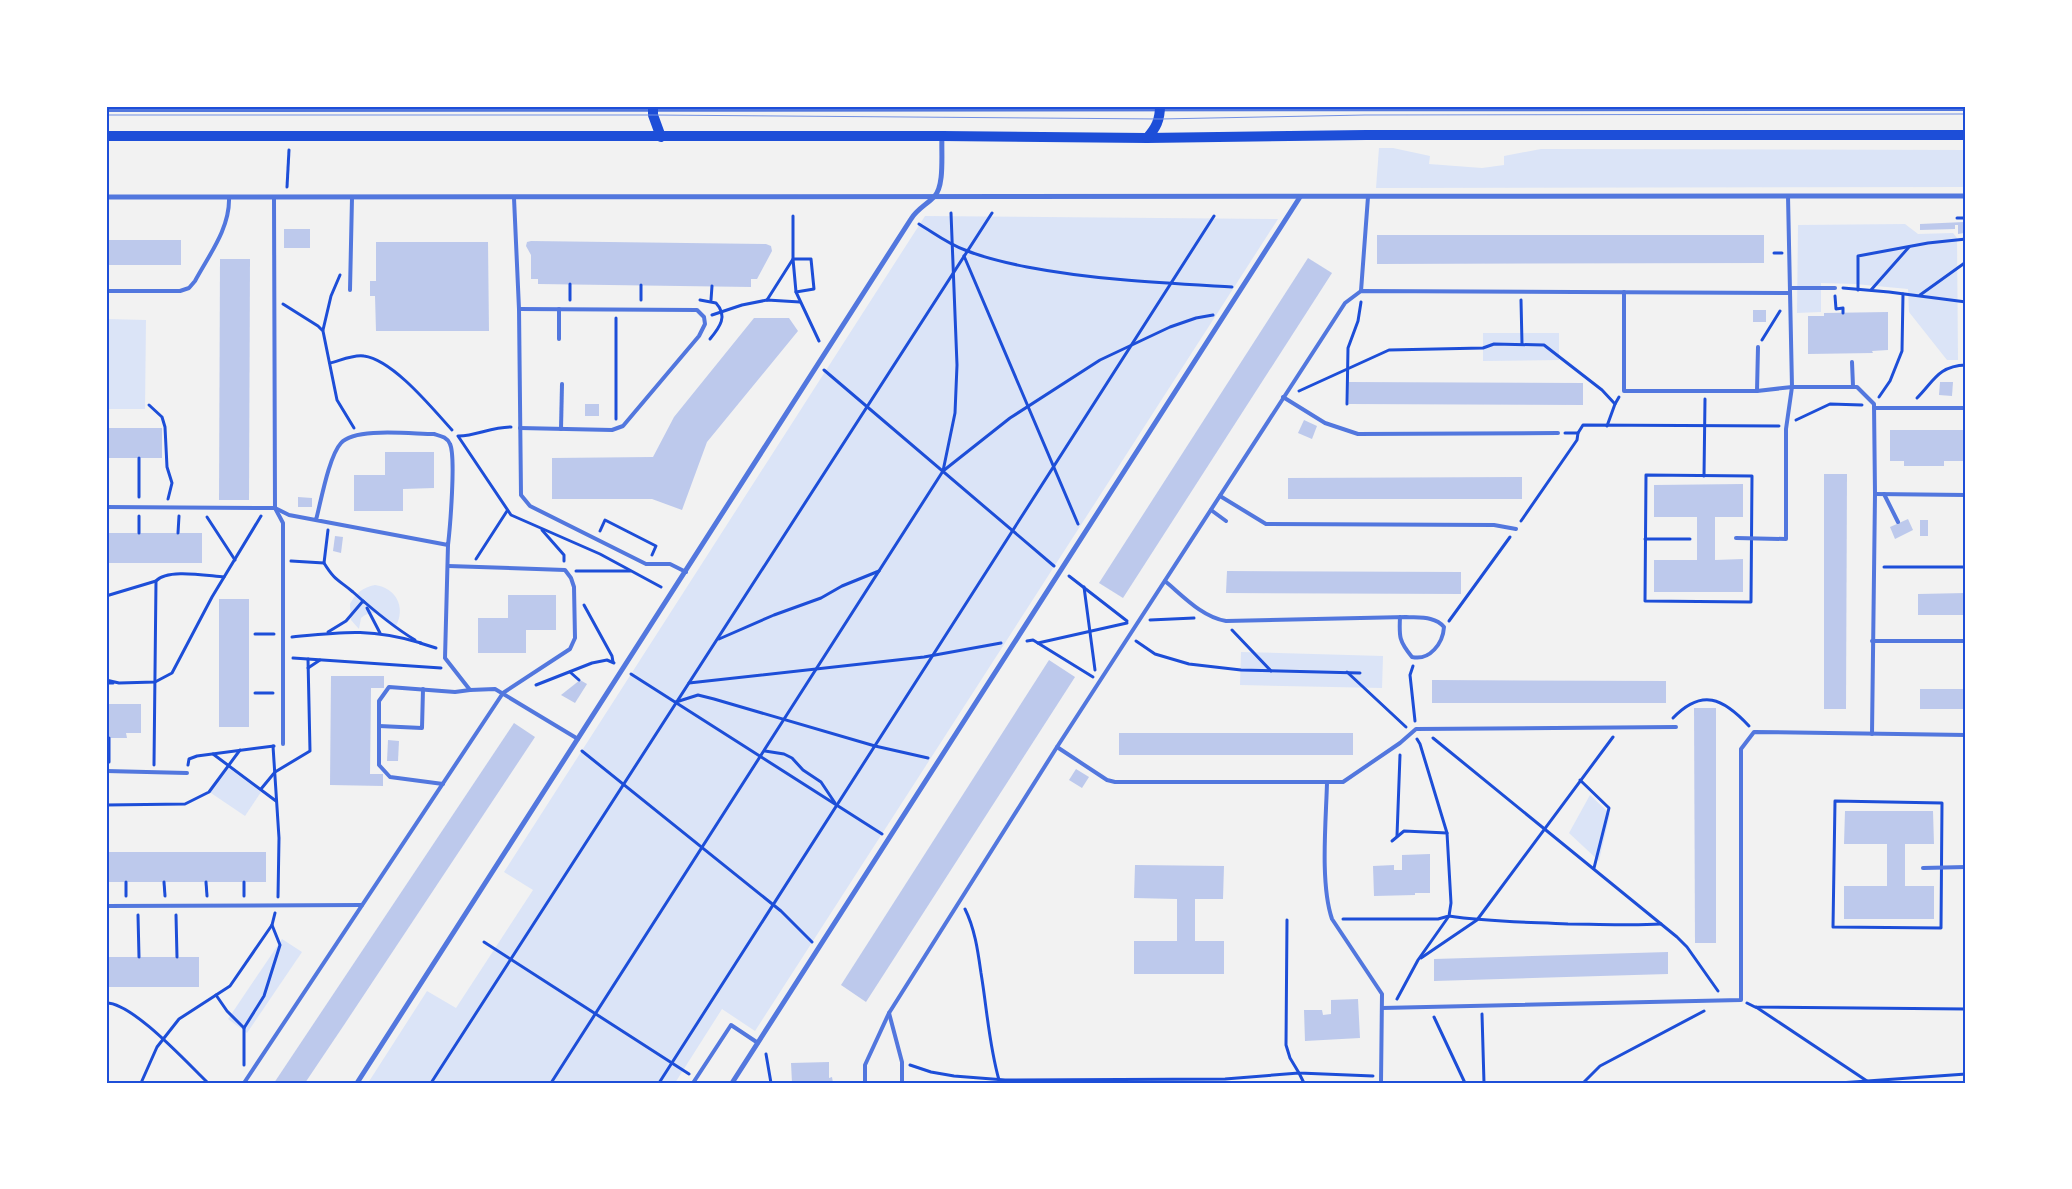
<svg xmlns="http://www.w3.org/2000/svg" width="2072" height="1189" viewBox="0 0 2072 1189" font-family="'Open Sans',sans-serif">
<rect width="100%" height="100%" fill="#f2f2f2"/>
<g fill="#dbe4f7">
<polygon points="1379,148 1393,148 1430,156 1429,164 1482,168 1504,165 1504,156 1541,149 1966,150 1966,187 1376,188"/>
<polygon points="925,216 1278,219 755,1031 722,1009 675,1083 368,1083 427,991 456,1008 533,890 504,872"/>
<polygon points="1905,224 1918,234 1953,233 1957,238 1958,360 1947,360 1909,312 1908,289 1855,284 1821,283 1821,312 1797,313 1798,225"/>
<polygon points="106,319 146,320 145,409 106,409"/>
<polygon points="1483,333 1559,333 1559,360 1483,361"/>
<path d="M375,585C396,588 406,607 396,626C385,618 374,606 361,618L359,629L351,620L350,604C355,594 363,587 375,585Z"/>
<polygon points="1241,652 1383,656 1382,688 1240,685"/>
<polygon points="226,766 261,792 245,816 208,791"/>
<polygon points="1590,795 1610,814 1599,861 1569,833"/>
<polygon points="282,939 302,952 247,1033 228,1019"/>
</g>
<g fill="#bdc9ec">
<polygon points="1964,222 1964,233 1958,234 1958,225 1955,225 1955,229 1920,230 1920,224"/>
<rect x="284" y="229" width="26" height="19"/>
<polygon points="1377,235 1764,235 1764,263 1377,264"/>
<rect x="106" y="240" width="75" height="25"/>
<polygon points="531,241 766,244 771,246 772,251 757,279 751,279 751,287 538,284 538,279 531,279 531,255 526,246 527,242"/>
<polygon points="376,242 488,242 489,331 376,331 375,296 370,296 370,281 376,281"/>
<polygon points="1308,258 1332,273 1123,598 1099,583"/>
<polygon points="220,259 250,259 249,500 219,500"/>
<rect x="1753" y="310" width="13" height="12"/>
<polygon points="1888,312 1888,350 1872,351 1873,353 1808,354 1808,316 1824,316 1824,313"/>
<polygon points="754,318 789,318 798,331 707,442 682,510 652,499 552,499 552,458 653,457 674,417"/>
<polygon points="1349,382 1583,383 1583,405 1349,404"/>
<polygon points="1940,382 1953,382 1952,396 1939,395"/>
<rect x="585" y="404" width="14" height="12"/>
<polygon points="1304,420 1317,426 1312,439 1298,433"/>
<rect x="106" y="428" width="56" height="30"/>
<polygon points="1890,430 1966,430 1966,461 1944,461 1944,466 1904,466 1904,461 1890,461"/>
<polygon points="385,452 434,452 434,488 403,489 403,511 354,511 354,475 385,475"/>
<polygon points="1824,474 1847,474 1846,709 1824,709"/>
<polygon points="1522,477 1522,499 1288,499 1288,478"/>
<polygon points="1743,484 1743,517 1715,517 1715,560 1743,559 1743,592 1654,592 1654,560 1697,560 1697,517 1654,517 1654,485"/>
<polygon points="298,497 312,498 312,507 298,507"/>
<polygon points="1908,519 1913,530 1895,539 1890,527"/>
<rect x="1920" y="520" width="8" height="16"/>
<rect x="106" y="533" width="96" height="30"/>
<polygon points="335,536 343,537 341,553 333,551"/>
<polygon points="1227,571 1461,572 1461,594 1226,593"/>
<polygon points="1966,593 1966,615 1918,615 1918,594"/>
<polygon points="508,595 556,595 556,630 526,630 526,653 478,653 478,618 508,618"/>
<rect x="219" y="599" width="30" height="128"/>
<polygon points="1049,660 1075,677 866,1002 841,985"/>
<polygon points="331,676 384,676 384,688 371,688 370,774 383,774 383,786 330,785"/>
<polygon points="580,680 587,684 575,703 561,695"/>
<polygon points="1432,680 1666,681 1666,703 1432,703"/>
<rect x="1920" y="689" width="46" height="20"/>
<polygon points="106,704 141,704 141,733 126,733 127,738 106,738"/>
<polygon points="1694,708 1716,708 1716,943 1695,943"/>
<polygon points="514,723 535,737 344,1025 305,1083 274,1083"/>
<rect x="1119" y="733" width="234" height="22"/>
<polygon points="388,740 399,741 398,761 387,761"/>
<polygon points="1076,769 1089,777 1082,788 1069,780"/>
<polygon points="1845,811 1933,811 1934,844 1905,844 1905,886 1934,886 1934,919 1844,919 1844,886 1887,886 1887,844 1844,844"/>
<rect x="106" y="852" width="160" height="30"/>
<polygon points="1430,854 1430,893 1415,893 1415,895 1374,896 1373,866 1394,865 1394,870 1402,870 1402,855"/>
<polygon points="1135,865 1224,866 1223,899 1195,899 1195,941 1224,941 1224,974 1134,974 1134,941 1177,941 1177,899 1134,898"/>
<polygon points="1668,952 1668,974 1434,981 1434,959"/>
<rect x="106" y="957" width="93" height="30"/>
<polygon points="1358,999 1360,1038 1305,1041 1304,1010 1322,1010 1323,1015 1331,1014 1331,1000"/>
<polygon points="829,1062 829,1078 832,1077 833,1083 792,1083 791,1063"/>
</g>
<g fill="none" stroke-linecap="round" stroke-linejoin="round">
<g stroke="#1d4ed8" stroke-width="3">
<polyline points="287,187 289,150"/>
<polyline points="793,216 793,259 796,292 819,341"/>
<polyline points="1957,218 1966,218"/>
<path d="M919,224C934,233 948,244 965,250C984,258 1007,263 1027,267C1095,280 1163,283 1232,287"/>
<polyline points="1774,253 1782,253"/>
<polyline points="964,256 1078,524"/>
<polyline points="641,285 641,300"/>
<polyline points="1843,288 1889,292 1966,302"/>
<polyline points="1858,290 1858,256 1928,243 1966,239"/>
<polyline points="1871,290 1909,247"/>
<polyline points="1920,295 1966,262"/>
<polyline points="1835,296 1836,309 1843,308 1843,313"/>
<polyline points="570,300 570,284"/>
<path d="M700,300L716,303C728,316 720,327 710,339"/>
<polyline points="711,300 712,286"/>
<polyline points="767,300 793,259 811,259 814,289 796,292"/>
<polyline points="1521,300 1522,344"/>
<polyline points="283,304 318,326 323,331 337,400 354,428"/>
<polyline points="712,315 742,305 767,300 800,302"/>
<polyline points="323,330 331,296 340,275"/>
<polyline points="1762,340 1780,311"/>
<path d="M330,363C339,361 354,354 364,356C393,360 432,408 452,430"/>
<polyline points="824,370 1054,566"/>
<polyline points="1299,391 1389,350 1483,348 1494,344 1544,345 1602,390 1615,404"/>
<polyline points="1879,397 1890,381 1902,351 1903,294"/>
<path d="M1917,398C1934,381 1938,366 1966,365"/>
<polyline points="1347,404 1348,348 1358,321 1361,302"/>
<polyline points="149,405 162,417 165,427 167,467 172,483 168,499"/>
<polyline points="616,419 616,318"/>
<polyline points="1796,420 1830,404 1862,405"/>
<polyline points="1607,426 1615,404 1619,397"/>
<polyline points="1578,433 1583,425 1779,426"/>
<polyline points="458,436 511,515 600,554 661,587"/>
<path d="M459,436C476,436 491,427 511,427"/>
<polyline points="943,471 955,413 957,365 951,213"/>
<polygon points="1646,475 1752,476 1751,602 1645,601"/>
<polyline points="1704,476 1705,399"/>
<polyline points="139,497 139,458"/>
<polyline points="207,517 235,560"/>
<polyline points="1521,521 1577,440 1578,433 1565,433"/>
<polyline points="542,530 564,555 564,561"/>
<polyline points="600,531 605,520 656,546 652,555"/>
<polyline points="139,533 139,516"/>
<polyline points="178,533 179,516"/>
<polyline points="1645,539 1690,539"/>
<polyline points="476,559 507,511"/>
<polyline points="291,561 324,563 328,530"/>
<path d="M324,563C335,581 339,580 353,592C373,610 392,626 415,640"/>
<polyline points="1884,567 1966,567"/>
<polyline points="576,571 630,571"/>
<polyline points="1069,576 1127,621"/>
<polyline points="1084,587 1095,670"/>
<polyline points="106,596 156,581"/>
<polyline points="584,605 612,656 613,662"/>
<polyline points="367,608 380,633"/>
<polyline points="1150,620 1194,618"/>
<polyline points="1449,621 1510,537"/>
<polyline points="1232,630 1271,671"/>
<polyline points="328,632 346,621 363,601 364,602"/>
<polyline points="255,634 274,634"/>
<path d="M292,637C343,632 370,628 421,643"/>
<polyline points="719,639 774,615 821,598 842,586 879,571"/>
<polyline points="1027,641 1033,640 1093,677"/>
<polyline points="1136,641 1155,654 1189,664 1241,670 1360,673"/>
<polyline points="420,643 436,648"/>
<polyline points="1038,643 1127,623"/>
<polyline points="293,658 441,668"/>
<polyline points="1413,666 1410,675 1415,721"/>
<polyline points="308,668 320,660"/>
<polyline points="570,672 579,680"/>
<polyline points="1347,672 1406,727"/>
<polyline points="631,674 882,834"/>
<polyline points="106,680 119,683 155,682 172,673 212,597 261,516"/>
<polyline points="106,683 113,683"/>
<polyline points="689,683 924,657 1001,643"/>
<polyline points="536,685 592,663 607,660 614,663"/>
<polyline points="255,693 273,693"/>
<polyline points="676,702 698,695 714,699 875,746 928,758"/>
<path d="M1673,718C1702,688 1723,698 1749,726"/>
<polyline points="1433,738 1677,937 1687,947 1718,991"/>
<polyline points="1417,739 1420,744 1447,833"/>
<polyline points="273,746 279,838 278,897"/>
<polyline points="582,751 781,911 812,942"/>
<polyline points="765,751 784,754 792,758 803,770 821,782 835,803"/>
<polyline points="213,754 276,801"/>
<polyline points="109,762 109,738"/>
<path d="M154,765L156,581C167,568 208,576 224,577"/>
<polyline points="188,765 189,759 197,756 274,746"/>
<polyline points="1580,780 1609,808 1594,868"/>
<polyline points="261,789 275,772 310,751 308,659"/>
<polygon points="1835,801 1942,803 1941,928 1833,927"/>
<polyline points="106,805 185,804 209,792 240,750"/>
<polyline points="1397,836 1400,755"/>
<polyline points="126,882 126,896"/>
<polyline points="164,882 165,896"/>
<polyline points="206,882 207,896"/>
<polyline points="244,882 244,896"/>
<path d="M965,909C975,929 978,952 981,973C987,1009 989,1045 999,1080"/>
<polyline points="138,915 139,957"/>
<polyline points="176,915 177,957"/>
<polyline points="1343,919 1438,919 1449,916 1451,903 1447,833 1404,831 1392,841"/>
<polyline points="1287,920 1286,1045 1290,1058 1299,1073 1373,1076"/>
<polyline points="484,942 689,1074"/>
<polyline points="1421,958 1477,920 1613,737"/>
<polyline points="216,995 227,1011 244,1028"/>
<path d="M1397,999L1418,960L1449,916C1488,922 1528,922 1568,924C1599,924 1630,926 1661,924"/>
<path d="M106,1003C132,1002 188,1064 208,1083"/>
<polyline points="1747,1003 1755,1007 1966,1009"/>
<polyline points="1756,1007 1867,1081"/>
<polyline points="1482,1014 1484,1083"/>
<polyline points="1434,1017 1465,1083"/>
<polyline points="766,1054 771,1083"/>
<polyline points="244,1065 244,1028 264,996 280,945 272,925"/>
<polyline points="910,1065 931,1072 954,1076 1005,1080 1225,1079 1299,1073 1304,1083"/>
<polyline points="141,1083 157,1047 179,1019 230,986 272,925 275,913"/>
<polyline points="431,1083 992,213"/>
<polyline points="551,1083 943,471 1010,418 1100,360 1170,327 1196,318 1213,315"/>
<polyline points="659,1083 1214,216"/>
<polyline points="1583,1083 1600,1066 1704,1011"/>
<polyline points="1839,1083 1966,1074"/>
</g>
<g stroke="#5277de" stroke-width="4">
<polyline points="106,110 1966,109"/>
<polyline points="274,198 275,508 283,523 283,744"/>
<polyline points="514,198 519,309 521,495 530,506 646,564 670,564 686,572"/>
<polyline points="1790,288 1835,288"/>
<polyline points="350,290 352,198"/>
<path d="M106,291H180L189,288L195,281C209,255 230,228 229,198"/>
<polyline points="1361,291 1368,197"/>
<polyline points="1624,292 1624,391 1757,391 1758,347"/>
<polyline points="519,309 697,310 704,317 705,324 699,336 623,426 612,430 520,428"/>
<polyline points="559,309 559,339"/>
<polyline points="1852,362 1853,386"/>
<polyline points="1757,391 1792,387 1857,387 1874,404 1875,494 1872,734"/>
<polyline points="1283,397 1325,423 1358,434 1558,433"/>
<polyline points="1874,408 1966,408"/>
<polyline points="561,429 562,384"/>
<polyline points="1875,494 1966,495"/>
<polyline points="1884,494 1898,522"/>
<polyline points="1220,496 1266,524 1494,525 1516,529"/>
<path d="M106,507L275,508L289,515L448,545C450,528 456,456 450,444C447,437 441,436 434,434C412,434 355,427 341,443C329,456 321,501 316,520"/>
<polyline points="1211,510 1226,521"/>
<polyline points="1736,538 1786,539 1786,429 1792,387 1788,196"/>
<polyline points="448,545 445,658 470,690 495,689 578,739"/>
<path d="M1165,581C1183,596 1202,617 1226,621L1406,617C1420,618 1435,616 1444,627C1443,643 1430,661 1412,657C1399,641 1399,637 1400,617"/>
<polyline points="1872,641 1966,641"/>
<polyline points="379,726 422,728 423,689"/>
<polyline points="1057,747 1107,780 1115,782 1343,782 1400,743 1416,729 1676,727"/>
<polyline points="106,771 187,773"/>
<path d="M1327,783C1326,821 1320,884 1332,919L1382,994L1381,1083"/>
<polyline points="443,784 390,777 379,765 379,701 389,687 455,692 470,690"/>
<polyline points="1923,868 1966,867"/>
<polyline points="106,906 362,905"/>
<polyline points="1382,1008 1741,1000 1741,749 1754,732 1966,735"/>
<polyline points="889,1013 902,1062 902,1083"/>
<polyline points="244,1083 503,693 570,649 575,638 574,587 571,578 565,570 448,566"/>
<polyline points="693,1083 731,1025 758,1043"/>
<polyline points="865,1083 865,1065 889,1013 1057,747 1345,303 1361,291 1790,293"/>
</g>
<g stroke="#5277de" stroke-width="5">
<polyline points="106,197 1966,196"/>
<path d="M357,1083L911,219C917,209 926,205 934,197C945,186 941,153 942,136"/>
<polyline points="732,1083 1300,197"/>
</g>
<g stroke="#1d4ed8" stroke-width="10">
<polyline points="653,106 653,115 661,137"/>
<polyline points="106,136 942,136 1147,138 1366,135 1966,135"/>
<path d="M1147,138C1156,128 1160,120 1160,106"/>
</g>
<polyline stroke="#7290e2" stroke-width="1" points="106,115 653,115 1160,119 1365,115 1966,114"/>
</g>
<rect width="2072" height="1189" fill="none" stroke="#ffffff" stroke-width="215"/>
<rect x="108" y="108" width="1856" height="974" fill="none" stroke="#1d4ed8" stroke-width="2"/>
</svg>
